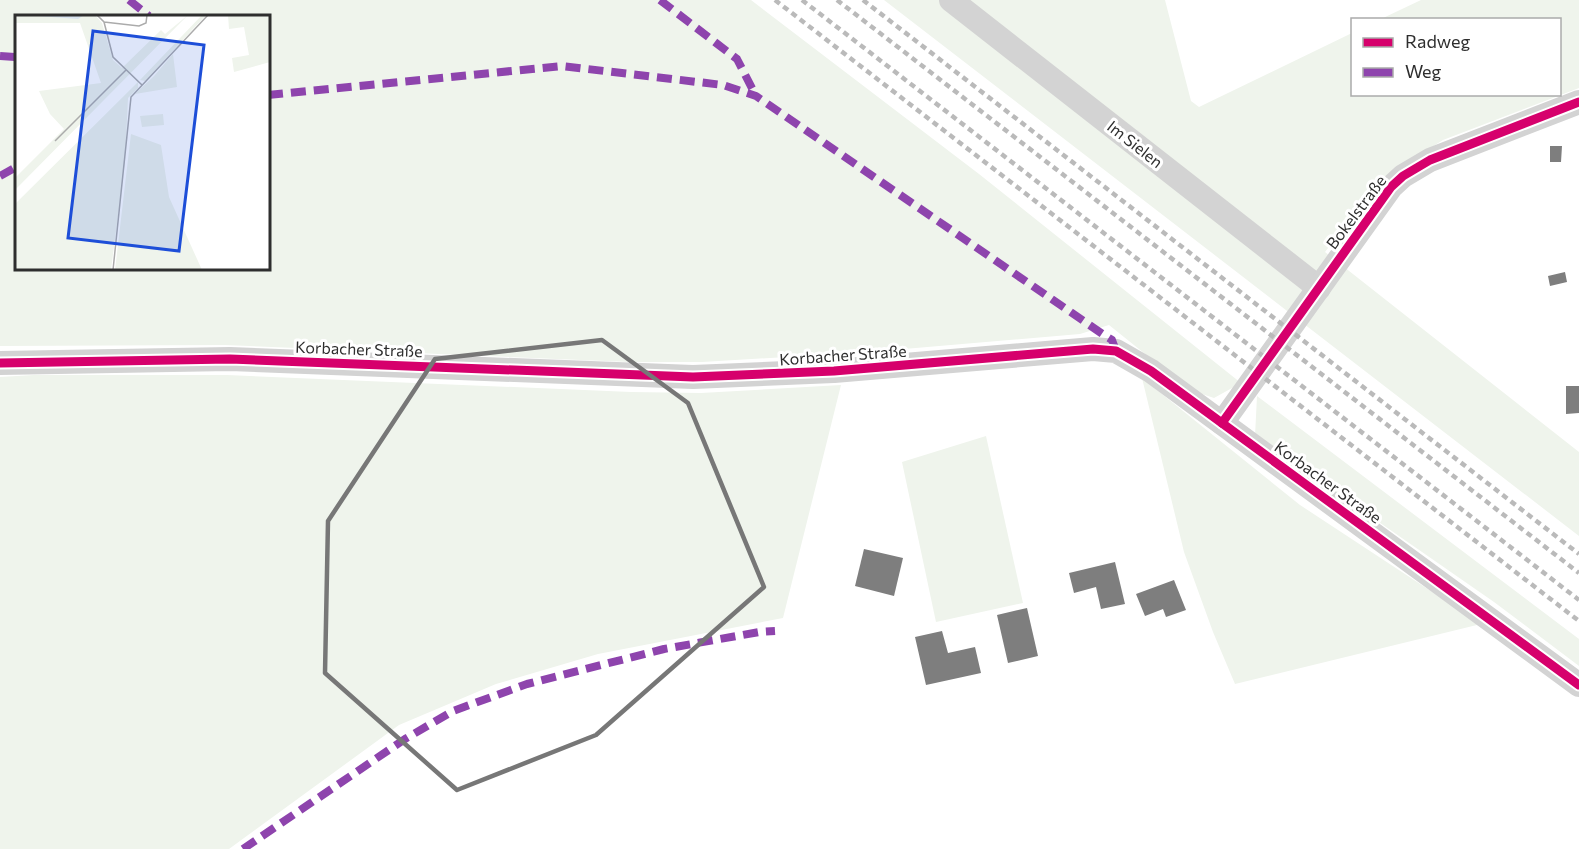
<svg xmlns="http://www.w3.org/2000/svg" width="1579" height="849" viewBox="0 0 1579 849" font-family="Commissioner,sans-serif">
<rect width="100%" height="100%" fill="#fff"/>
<g fill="#eff4ec" fill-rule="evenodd">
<path d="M0,0H751L979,174L1241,383L1214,398L1190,390L1109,325L1080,334L869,352L702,362H630L225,345L0,346ZM16,16H268V268H16Z"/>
<polygon points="884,0 1165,0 1191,101 1199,107 1352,33 1352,94 1560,94 1560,20 1381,19 1421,0 1579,0 1579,88 1443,140 1380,180 1325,252 1579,452 1579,536"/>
<polygon points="34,375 227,375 631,392 701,393 841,385 783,618 598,654 496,684 399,725 229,849 0,849 0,377"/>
<polygon points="1142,378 1300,505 1481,624 1235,684 1213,632 1184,552"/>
<polygon points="1257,396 1579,639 1579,666 1494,602 1255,436"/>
<polygon points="986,436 1023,603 936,622 902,462"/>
</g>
<g fill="#7e7e7e">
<polygon points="1550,146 1562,146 1561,162 1550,162"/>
<polygon points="1565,272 1567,282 1550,286 1548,276"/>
<polygon points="1566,386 1579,386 1579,413 1566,414"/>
<polygon points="864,549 903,558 894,596 855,586"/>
<polygon points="1115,562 1125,604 1101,609 1096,587 1074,593 1069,573"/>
<polygon points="1174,580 1186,610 1166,617 1163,609 1145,616 1136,594"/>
<polygon points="1027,608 1038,656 1008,663 997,615"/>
<polygon points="942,631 948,653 975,647 981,673 926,685 915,637"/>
</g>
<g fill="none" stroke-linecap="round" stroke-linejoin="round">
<g stroke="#d3d3d3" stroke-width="24">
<polyline points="951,0 1319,288"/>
<polyline points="0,363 230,359 693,377 834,371 1093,349 1116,351 1151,371 1579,685"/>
<polyline points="1222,423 1391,187 1403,176 1430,160 1579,102"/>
</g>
<g stroke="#bababa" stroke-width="4.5" stroke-dasharray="6 4.5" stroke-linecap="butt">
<polyline points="775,0 1579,621"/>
<polyline points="802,0 1579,600"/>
<polyline points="837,0 1579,573"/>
<polyline points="863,0 1579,554"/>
</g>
<g stroke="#8e44ad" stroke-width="8" stroke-dasharray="15 8" stroke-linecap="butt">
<polyline points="129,0 149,16"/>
<polyline points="660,0 737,59 756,96"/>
<polyline points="0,56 16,57"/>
<polyline points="268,95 562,66 723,85 756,96 1104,335 1112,340 1116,351"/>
<polyline points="0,176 16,167"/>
<polyline points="243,849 405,739 453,711 527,684 664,649 759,632 775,631"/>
</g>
<g stroke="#fff" stroke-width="13">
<g id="cycleway">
<polyline points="0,363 230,359 693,377 834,371 1093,349 1116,351 1151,371 1579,685"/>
<polyline points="1222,423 1391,187 1403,176 1430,160 1579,102"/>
</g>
</g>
<use href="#cycleway" stroke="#d6006c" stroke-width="9"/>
</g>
<path fill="none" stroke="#777" stroke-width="4.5" stroke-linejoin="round" d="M602,340L688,403L764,587L596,735L457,790L325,673L328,521L435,359Z"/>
<g text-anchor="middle" stroke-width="6" stroke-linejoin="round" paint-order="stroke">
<g font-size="16" fill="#2e2e2e" stroke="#fff">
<text transform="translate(1135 144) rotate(38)" y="6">Im Sielen</text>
<text transform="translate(1356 212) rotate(-53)" y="6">Bokelstraße</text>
<text transform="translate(359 349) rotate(2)" y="6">Korbacher Straße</text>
<text transform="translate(843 355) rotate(-4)" y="6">Korbacher Straße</text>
<text transform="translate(1328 482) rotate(36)" y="6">Korbacher Straße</text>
</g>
</g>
<g transform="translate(15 15)">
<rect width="255" height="255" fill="#fff"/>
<path d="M3,0H80L87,8L98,45L107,53L146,15L150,19L173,0L0,175V163L49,114L35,99L24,76L86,68L65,8H0ZM187,0H191L130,66L125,65ZM213,0H255V47L219,57L217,43L234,40L229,12L214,14ZM158,39L162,72L120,79L139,61ZM123,67V73L113,83L110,146L96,255H0V189ZM148,99L149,110L127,112L125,101ZM116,119L146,130L154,182L187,255H100Z" fill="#eff4ec"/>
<path d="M10,0H69L63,4Z" fill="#d9e4f0"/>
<path fill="none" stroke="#ababab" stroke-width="1.5" d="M82,0L89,7L98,42L127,70M89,7L124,11L131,8L132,0M40,126L111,55M98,255L116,82L193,0"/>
<path fill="#1d4ed8" fill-opacity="0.15" stroke="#1d4ed8" stroke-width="3" d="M78,16L189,30L164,236L53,223Z"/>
<rect width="255" height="255" fill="none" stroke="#2e2e2e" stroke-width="3"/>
</g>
<rect x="1351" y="18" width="210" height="78" fill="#ffffff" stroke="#ababab" stroke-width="1.5"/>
<rect x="1363" y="38" width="30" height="9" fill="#d6006c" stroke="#ababab" stroke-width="1.5"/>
<text x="1405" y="48" font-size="18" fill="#2e2e2e">Radweg</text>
<rect x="1363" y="68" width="30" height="9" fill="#8e44ad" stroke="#ababab" stroke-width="1.5"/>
<text x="1405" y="78" font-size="18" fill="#2e2e2e">Weg</text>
</svg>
